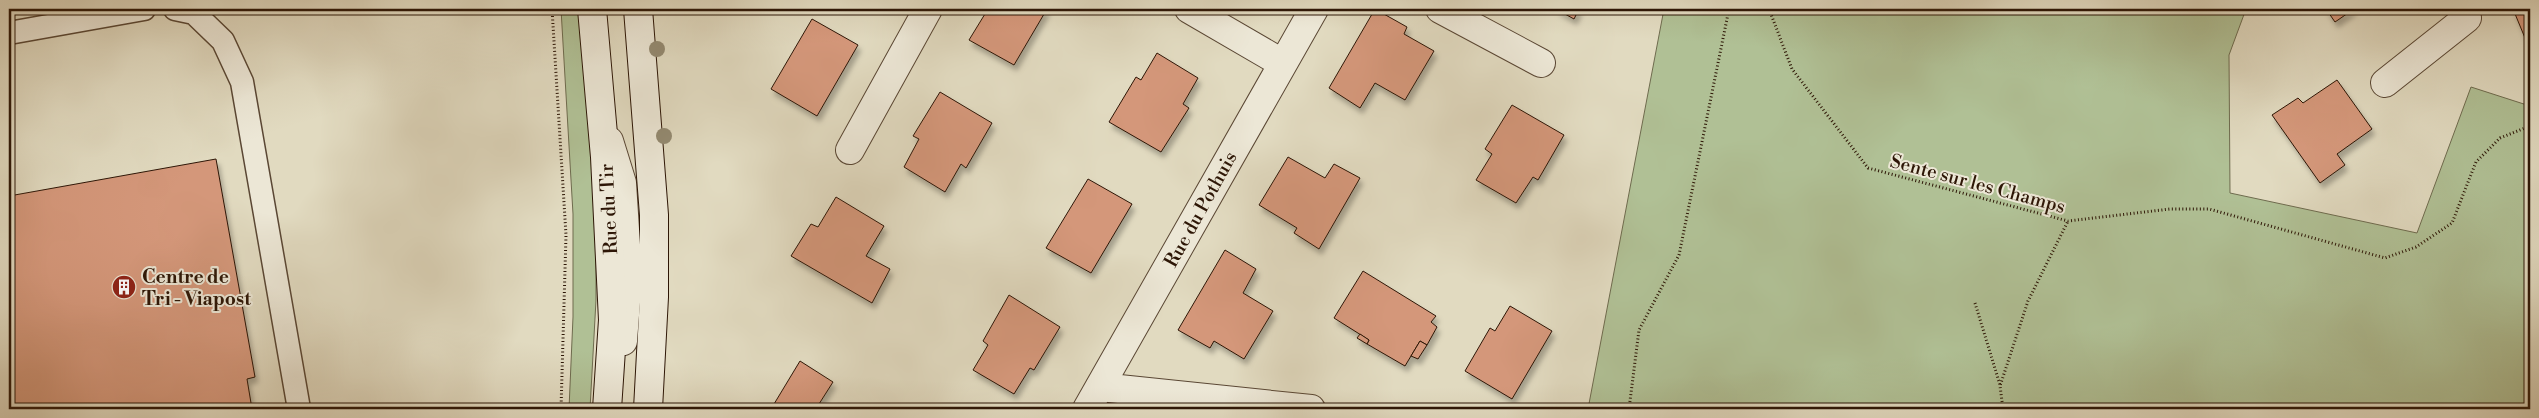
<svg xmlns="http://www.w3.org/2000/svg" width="2539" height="418" viewBox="0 0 2539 418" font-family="'Libre Bodoni',serif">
<defs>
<filter id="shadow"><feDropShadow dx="3" dy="5.5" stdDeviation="2.5" flood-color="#0004"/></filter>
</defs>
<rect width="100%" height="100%" fill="#e1dac0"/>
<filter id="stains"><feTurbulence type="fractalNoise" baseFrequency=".004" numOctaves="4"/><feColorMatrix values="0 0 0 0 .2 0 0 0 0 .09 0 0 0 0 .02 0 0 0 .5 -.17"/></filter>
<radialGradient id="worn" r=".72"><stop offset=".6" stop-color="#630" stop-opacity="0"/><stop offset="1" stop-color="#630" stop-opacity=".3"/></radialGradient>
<g fill="#b0c095" stroke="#6e6b4e">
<polygon points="561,9 580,9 592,146 596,248 596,300 590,409 569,409 573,317 573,214"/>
<polygon points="1664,9 2246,9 2229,55 2230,193 2417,233 2471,87 2530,106 2530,409 1588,409"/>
</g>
<g fill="#d4977a" stroke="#2d1606" filter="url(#shadow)">
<polygon points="988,9 1047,9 1014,65 969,40"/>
<polygon points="1375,9 1407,27 1404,34 1434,51 1405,100 1375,83 1360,108 1329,88"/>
<polygon points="1556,9 1579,9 1574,19"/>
<polygon points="2326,9 2354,9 2335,22"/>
<polygon points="2513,9 2530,9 2530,50"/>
<polygon points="812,19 858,45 817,116 771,89"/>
<polygon points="1157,53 1198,78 1183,104 1189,108 1161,152 1109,122 1136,77 1141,80"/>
<polygon points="2337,80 2372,129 2337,154 2345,165 2320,183 2272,115 2298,98 2303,103"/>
<polygon points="940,92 992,123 966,168 961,164 945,192 904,167 919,139 913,136"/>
<polygon points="1512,105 1564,135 1538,180 1533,177 1516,203 1476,180 1492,154 1485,149"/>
<polygon points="1288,157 1325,178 1334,164 1360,178 1319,249 1294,233 1297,228 1259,205"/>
<polygon points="216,159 255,377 247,379 252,409 9,409 9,196"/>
<polygon points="1088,179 1132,204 1091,273 1046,248"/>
<polygon points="836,197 884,226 866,256 890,269 872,303 791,256 811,224 818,227"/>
<polygon points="1225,250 1256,269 1243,293 1273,311 1244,359 1214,341 1210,348 1178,330"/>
<polygon points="1363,271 1436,316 1431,322 1437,327 1427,345 1420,341 1405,366 1367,344 1369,340 1334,318"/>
<polygon points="1009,295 1060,327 1034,370 1030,368 1014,394 973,370 988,345 983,341"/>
<polygon points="1510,306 1552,331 1512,399 1465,371 1490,328 1495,331"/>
<polygon points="1360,334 1369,340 1367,344 1357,338"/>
<polygon points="1420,341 1427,345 1418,359 1411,356"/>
<polygon points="800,361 833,382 819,404 827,409 771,409"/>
</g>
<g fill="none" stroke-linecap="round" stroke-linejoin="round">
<g stroke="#5a4734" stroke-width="25">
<g id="lane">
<polyline points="175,9 194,13 223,41 242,82 299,409"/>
<polyline points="9,33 144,9"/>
</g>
</g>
<g stroke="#5a4734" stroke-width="30">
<g id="street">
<polyline points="1189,9 1282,63"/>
<polyline points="1440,9 1541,63"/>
<polyline points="2385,83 2467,18 2464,9"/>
<polyline points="609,141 622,183 628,276 623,341"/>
<polyline points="850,150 928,9"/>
<polyline points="1100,387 1311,409"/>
<polyline points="1087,409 1314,9"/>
</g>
</g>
<g stroke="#2d1606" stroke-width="30">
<g id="secondary">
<polyline points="592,9 605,157 613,320 607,409"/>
<polyline points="638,9 654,215 654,297 648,409"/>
</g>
</g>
<g stroke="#2d1606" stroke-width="3" stroke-dasharray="1 2.5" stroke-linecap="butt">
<polyline points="552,9 566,235 561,409"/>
<polyline points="1769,9 1792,69 1868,168 2068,221 2170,209 2209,209 2385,258 2416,247 2452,223 2476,162 2500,138 2530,126"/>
<polyline points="1975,303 2000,385"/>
<polyline points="1629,409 1639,330 1679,255 1729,9"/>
<polyline points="2003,409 2000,386 2028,301 2068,221"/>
</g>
<use href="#lane" stroke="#ece7d6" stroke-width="22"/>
<use href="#street" stroke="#ece7d6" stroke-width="28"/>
<use href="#secondary" stroke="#ece7d6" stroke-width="28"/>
</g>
<g fill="#938a71">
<circle cx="657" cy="49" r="8"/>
<circle cx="664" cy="136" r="8"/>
</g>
<defs>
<g id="building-disc" transform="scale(1.25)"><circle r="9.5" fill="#8f2418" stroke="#ece7d6"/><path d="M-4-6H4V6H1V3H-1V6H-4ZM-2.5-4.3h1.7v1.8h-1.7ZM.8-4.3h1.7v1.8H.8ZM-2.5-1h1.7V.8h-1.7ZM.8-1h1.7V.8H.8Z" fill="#fff"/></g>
</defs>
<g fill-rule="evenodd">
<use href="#building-disc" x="124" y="287"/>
</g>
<g text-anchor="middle" stroke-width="4" stroke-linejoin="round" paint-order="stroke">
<g font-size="19" fill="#2d1606" stroke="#ece7d6">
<text transform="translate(1978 183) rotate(15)" y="7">Sente sur les Champs</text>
<text transform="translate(608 209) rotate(-93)" y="7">Rue du Tir</text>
<text transform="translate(1200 209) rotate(-61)" y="7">Rue du Pothuis</text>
</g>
<g font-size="19" font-weight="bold" fill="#2d1606" stroke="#ece7d6" text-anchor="start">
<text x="142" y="283">Centre de<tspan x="142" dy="22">Tri - Viapost</tspan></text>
</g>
</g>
<rect width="2539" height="418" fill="none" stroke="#e1dac0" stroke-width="30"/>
<rect x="10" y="10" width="2519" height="398" fill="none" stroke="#2d1606" stroke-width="2.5"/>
<rect x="15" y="15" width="2509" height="388" fill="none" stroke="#2d1606"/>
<rect width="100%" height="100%" filter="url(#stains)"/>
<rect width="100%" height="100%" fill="url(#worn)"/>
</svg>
